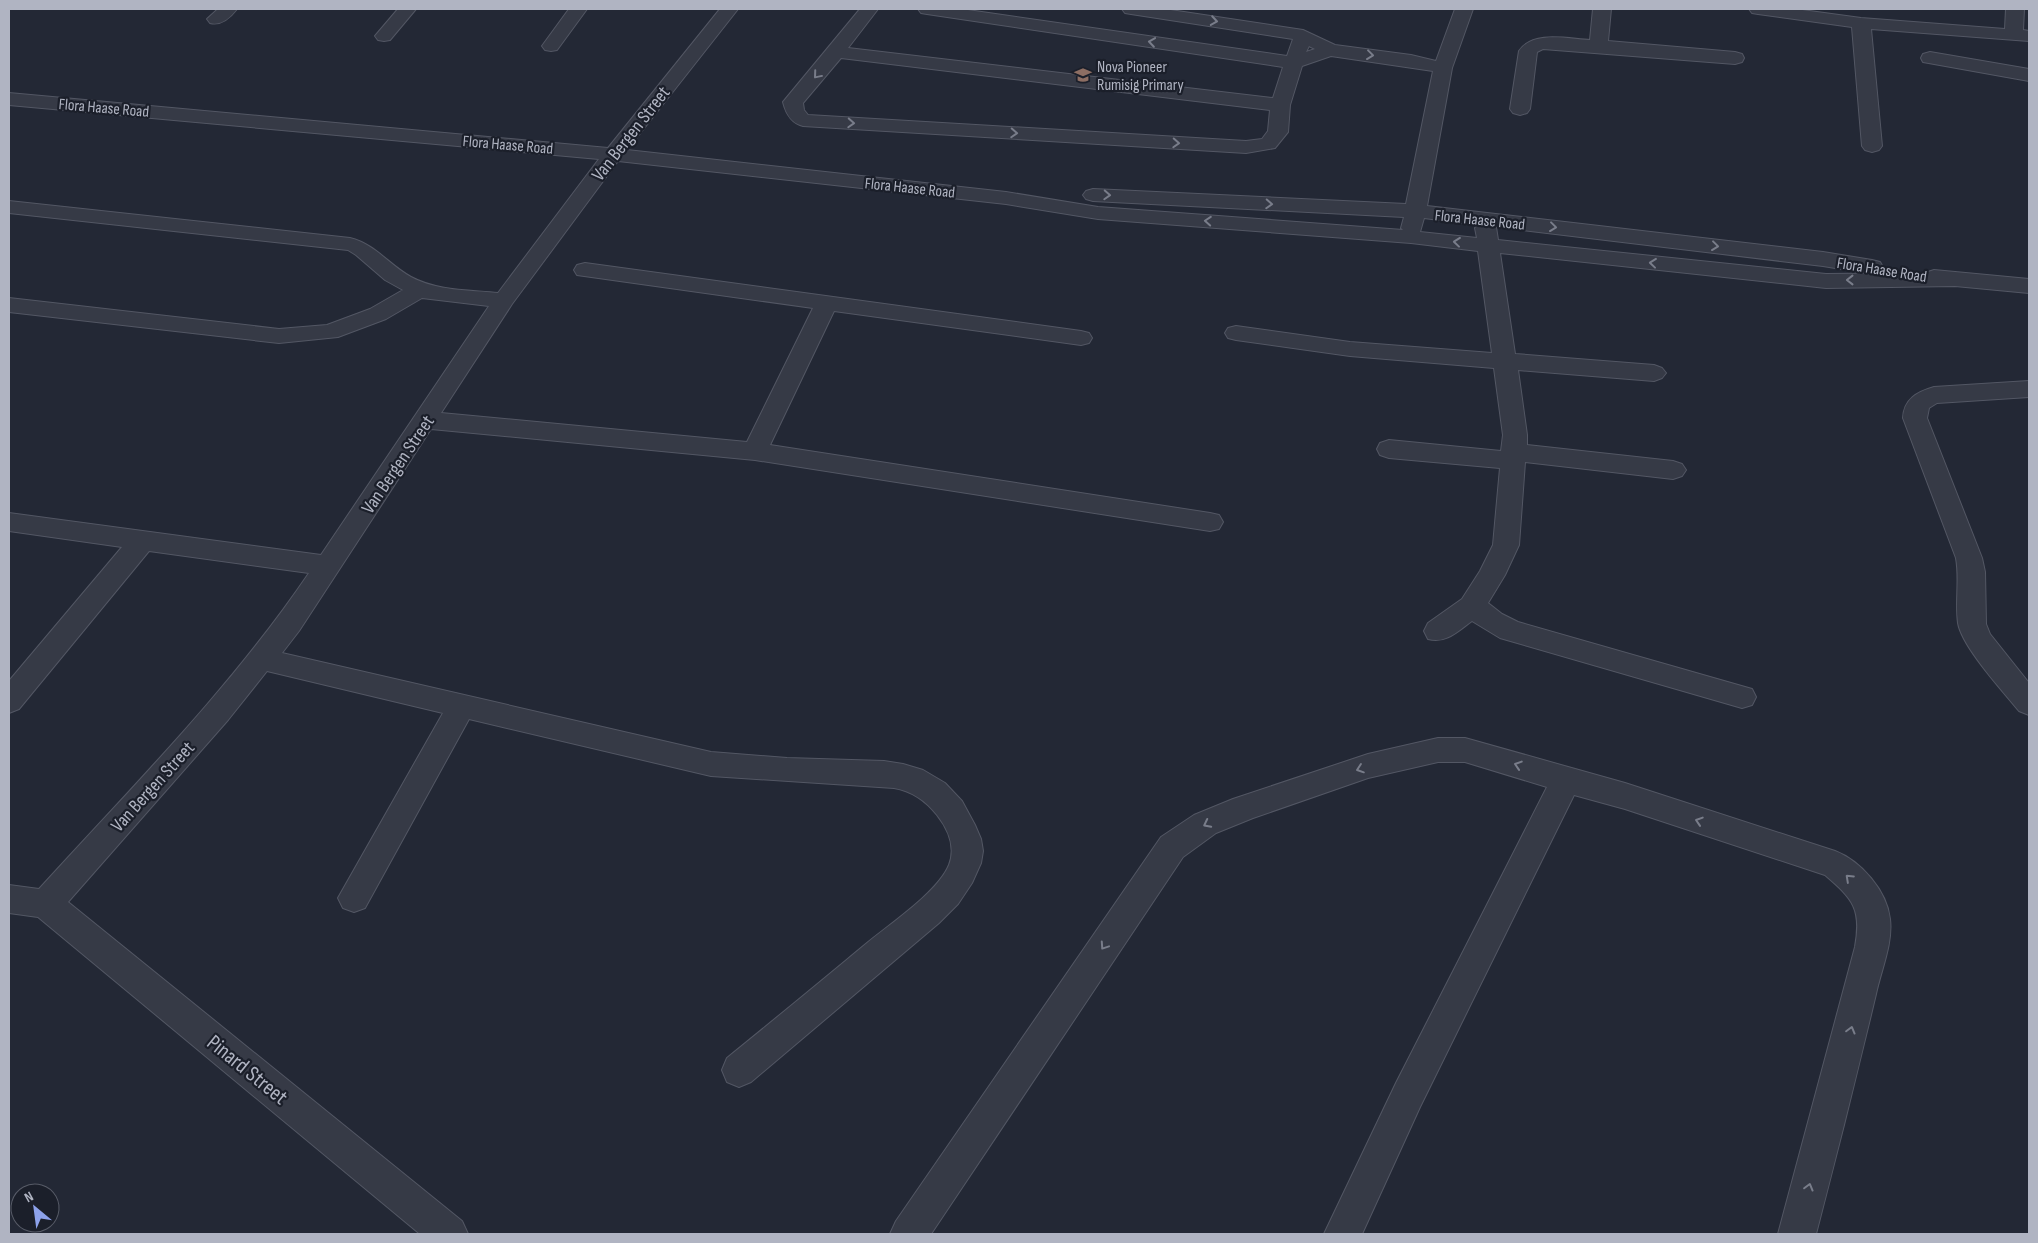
<svg xmlns="http://www.w3.org/2000/svg" width="2038" height="1243" viewBox="0 0 2038 1243" font-family="'Sofia Sans Condensed',sans-serif">
<rect width="100%" height="100%" fill="#232835"/>
<g fill="none" stroke-linecap="round" stroke-linejoin="round">
<g stroke="#535764" stroke-width="2">
<g id="minor">
<path d="M218,9H237C230,18 221,26 210,23L207,19Z"/>
<polygon points="398,9 416,9 390,40 384,41 378,40 375,36"/>
<polygon points="569,9 587,9 557,50 551,51 545,50 542,46"/>
<path d="M720,9H738L627,150L1006,192L1098,207L1403,230L1401,228L1404,217L1093,201L1086,199L1083,195L1086,191L1093,189L1406,204L1433,71L1331,56L1302,66L1290,105L1288,132L1275,148L1246,153L803,126C791,123 786,114 783,102L860,9H878L848,48L1273,98L1283,67L927,14L921,13L918,9H961L1287,56L1293,39L1131,14L1125,13L1122,9H1164L1303,30L1335,45L1411,55L1436,61L1455,9H1473L1452,68L1427,206L1823,252L1872,260L1880,262L1883,267L1880,272L1872,274L1823,266L1496,227L1498,240L1826,274L1925,273L1934,270L2029,279V293L1955,286L1826,288L1500,253L1515,354L1654,365L1662,368L1666,373L1662,378L1654,381L1518,370L1527,435V445L1673,461L1682,464L1686,470L1682,476L1673,479L1525,462L1519,545L1505,575L1488,603L1502,614L1518,622L1752,689L1756,697L1752,705L1742,708L1500,638L1472,621C1458,631 1446,644 1428,639L1424,631L1428,623L1462,599L1480,571L1493,545L1500,468L1389,458L1380,455L1377,449L1380,443L1389,440L1501,451L1503,435L1494,368L1350,356L1236,340L1228,338L1225,333L1228,328L1236,326L1350,342L1492,353L1478,251L1411,243L1098,219L1006,204L618,161L512,304L441,413L747,442L813,308L577,275L574,270L577,265L585,263L1081,331L1089,333L1092,338L1089,343L1081,345L834,311L770,445L1210,513L1219,515L1223,522L1219,529L1210,531L755,460L431,429L299,631L282,653L711,752L787,758L884,761L903,764L923,770L945,783L962,801L975,825L981,839L983,851L981,863L972,883L958,904L939,923L751,1082L739,1087L727,1082L722,1070L727,1058C774,1020 821,981 867,943C890,924 938,892 949,865C956,847 948,829 937,815C926,801 912,791 894,788L711,776L469,719L365,908L354,912L343,908L338,898L443,713L267,671L228,720L68,902L462,1221L468,1234H420L38,917L9,913V885L39,889C132,787 231,688 309,573L149,551L19,709L9,713V681L122,547L9,531V513L321,555L489,306L422,298L386,319L338,337L279,343L9,312V298L279,329L327,325L370,309L403,290L385,280L356,255L348,250L9,213V201L350,238C375,244 389,265 411,277C437,291 469,290 498,293L599,159L9,105V93L608,148ZM1309,46L1315,49L1306,52ZM841,58L1270,110L1268,131L1262,139L1246,141L808,115L804,110L803,103ZM1424,218L1478,225L1475,228L1477,238L1420,232Z"/>
<path d="M1593,9H1611L1608,41L1735,52L1742,54L1744,58L1742,62L1735,64L1543,49L1537,52L1530,109L1527,113L1520,115L1513,113L1510,109L1519,51C1533,30 1568,39 1590,40Z"/>
<polygon points="1749,9 1795,9 1861,18 2005,29 2006,9 2024,9 2023,30 2029,31 2029,41 1871,29 1882,146 1879,150 1872,152 1865,150 1862,146 1852,27 1758,14 1752,13"/>
<polygon points="1930,52 2029,69 2029,81 1923,62 1921,58 1923,54"/>
<path d="M2029,381V397L1937,403L1929,408L1927,418L1982,558L1985,572L1986,624L1990,634L2029,683V715L2019,711C2003,691 1962,647 1958,623C1955,601 1960,580 1956,558L1903,418C1904,399 1917,392 1934,387Z"/>
<path d="M1438,738H1465L1625,783L1835,851C1861,861 1887,891 1890,919C1893,944 1881,970 1876,994C1857,1074 1837,1154 1816,1234H1778L1855,947C1862,909 1853,899 1825,875L1625,809L1574,795L1420,1107L1362,1234H1324L1396,1083L1547,787L1465,762H1438L1368,778L1253,818L1216,833L1183,857L931,1234H890L896,1221L1161,837L1194,815L1233,799L1368,754Z"/>
</g>
</g>
<use href="#minor" fill="#363a46" fill-rule="evenodd"/>
</g>
<defs><path id="oneway-chevron" d="M-2-3.5L2.5 0L-2 3.5" fill="none" stroke-width="1.6" stroke-linecap="round" stroke-linejoin="round" transform="scale(1.25)"/></defs>
<g stroke="#797d8a">
<use href="#oneway-chevron" transform="translate(1214 21) rotate(9)"/>
<use href="#oneway-chevron" transform="translate(1152 42) rotate(-172)"/>
<use href="#oneway-chevron" transform="translate(1370 55) rotate(7)"/>
<use href="#oneway-chevron" transform="translate(817 75) rotate(130)"/>
<use href="#oneway-chevron" transform="translate(851 123) rotate(3)"/>
<use href="#oneway-chevron" transform="translate(1014 133) rotate(3)"/>
<use href="#oneway-chevron" transform="translate(1176 143) rotate(3)"/>
<use href="#oneway-chevron" transform="translate(1107 195) rotate(3)"/>
<use href="#oneway-chevron" transform="translate(1269 204) rotate(3)"/>
<use href="#oneway-chevron" transform="translate(1208 221) rotate(-176)"/>
<use href="#oneway-chevron" transform="translate(1553 227) rotate(7)"/>
<use href="#oneway-chevron" transform="translate(1457 242) rotate(-174)"/>
<use href="#oneway-chevron" transform="translate(1715 246) rotate(7)"/>
<use href="#oneway-chevron" transform="translate(1653 263) rotate(-174)"/>
<use href="#oneway-chevron" transform="translate(1850 280) rotate(180)"/>
<use href="#oneway-chevron" transform="translate(1518 765) rotate(-162)"/>
<use href="#oneway-chevron" transform="translate(1360 769) rotate(161)"/>
<use href="#oneway-chevron" transform="translate(1699 821) rotate(-162)"/>
<use href="#oneway-chevron" transform="translate(1207 824) rotate(153)"/>
<use href="#oneway-chevron" transform="translate(1849 878) rotate(-137)"/>
<use href="#oneway-chevron" transform="translate(1104 946) rotate(124)"/>
<use href="#oneway-chevron" transform="translate(1851 1030) rotate(-75)"/>
<use href="#oneway-chevron" transform="translate(1809 1187) rotate(-75)"/>
</g>
<defs>
<g id="school-bare" transform="scale(1.35)"><path d="M0-5L7-2L0 1L-7-2ZM-4 1L0 2.5L4 1V4Q0 6-4 4Z" fill="#8d6e63" stroke="#1b1f2a" stroke-width="2.5" paint-order="stroke"/></g>
</defs>
<g fill-rule="evenodd">
<use href="#school-bare" x="1083" y="75"/>
</g>
<g text-anchor="middle" stroke-width="4.5" stroke-linejoin="round" paint-order="stroke">
<g font-size="16" fill="#b0b4c2" stroke="#1b1f2a" text-anchor="start">
<text x="1097" y="72">Nova Pioneer<tspan x="1097" dy="18">Rumisig Primary</tspan></text>
</g>
<g font-size="16" fill="#b0b4c2" stroke="#1b1f2a">
<text transform="translate(104 107) rotate(5)" y="6">Flora Haase Road</text>
<text transform="translate(508 144) rotate(5)" y="6">Flora Haase Road</text>
<text transform="translate(910 187) rotate(6)" y="6">Flora Haase Road</text>
<text transform="translate(1480 219) rotate(6)" y="6">Flora Haase Road</text>
<text transform="translate(1882 269) rotate(9)" y="6">Flora Haase Road</text>
</g>
<g font-size="19" fill="#b0b4c2" stroke="#1b1f2a">
<text transform="translate(630 133) rotate(-52)" y="7">Van Bergen Street</text>
<text transform="translate(397 464) rotate(-56)" y="7">Van Bergen Street</text>
<text transform="translate(152 786) rotate(-48)" y="7">Van Bergen Street</text>
</g>
<g font-size="22" fill="#b0b4c2" stroke="#1b1f2a">
<text transform="translate(248 1069) rotate(39)" y="8">Pinard Street</text>
</g>
</g>
<rect width="2038" height="1243" fill="none" stroke="#b0b4c2" stroke-width="20"/>
<g transform="translate(35 1208) rotate(331)"><circle r="24" fill="#1b1f2a" stroke="#575b67"/>
<path d="M0-4L9 19L0 12L-9 19Z" fill="#8da2eb"/>
<text y="-8" font-size="14" font-weight="bold" text-anchor="middle" fill="#b0b4c2">N</text>
</g>
</svg>
